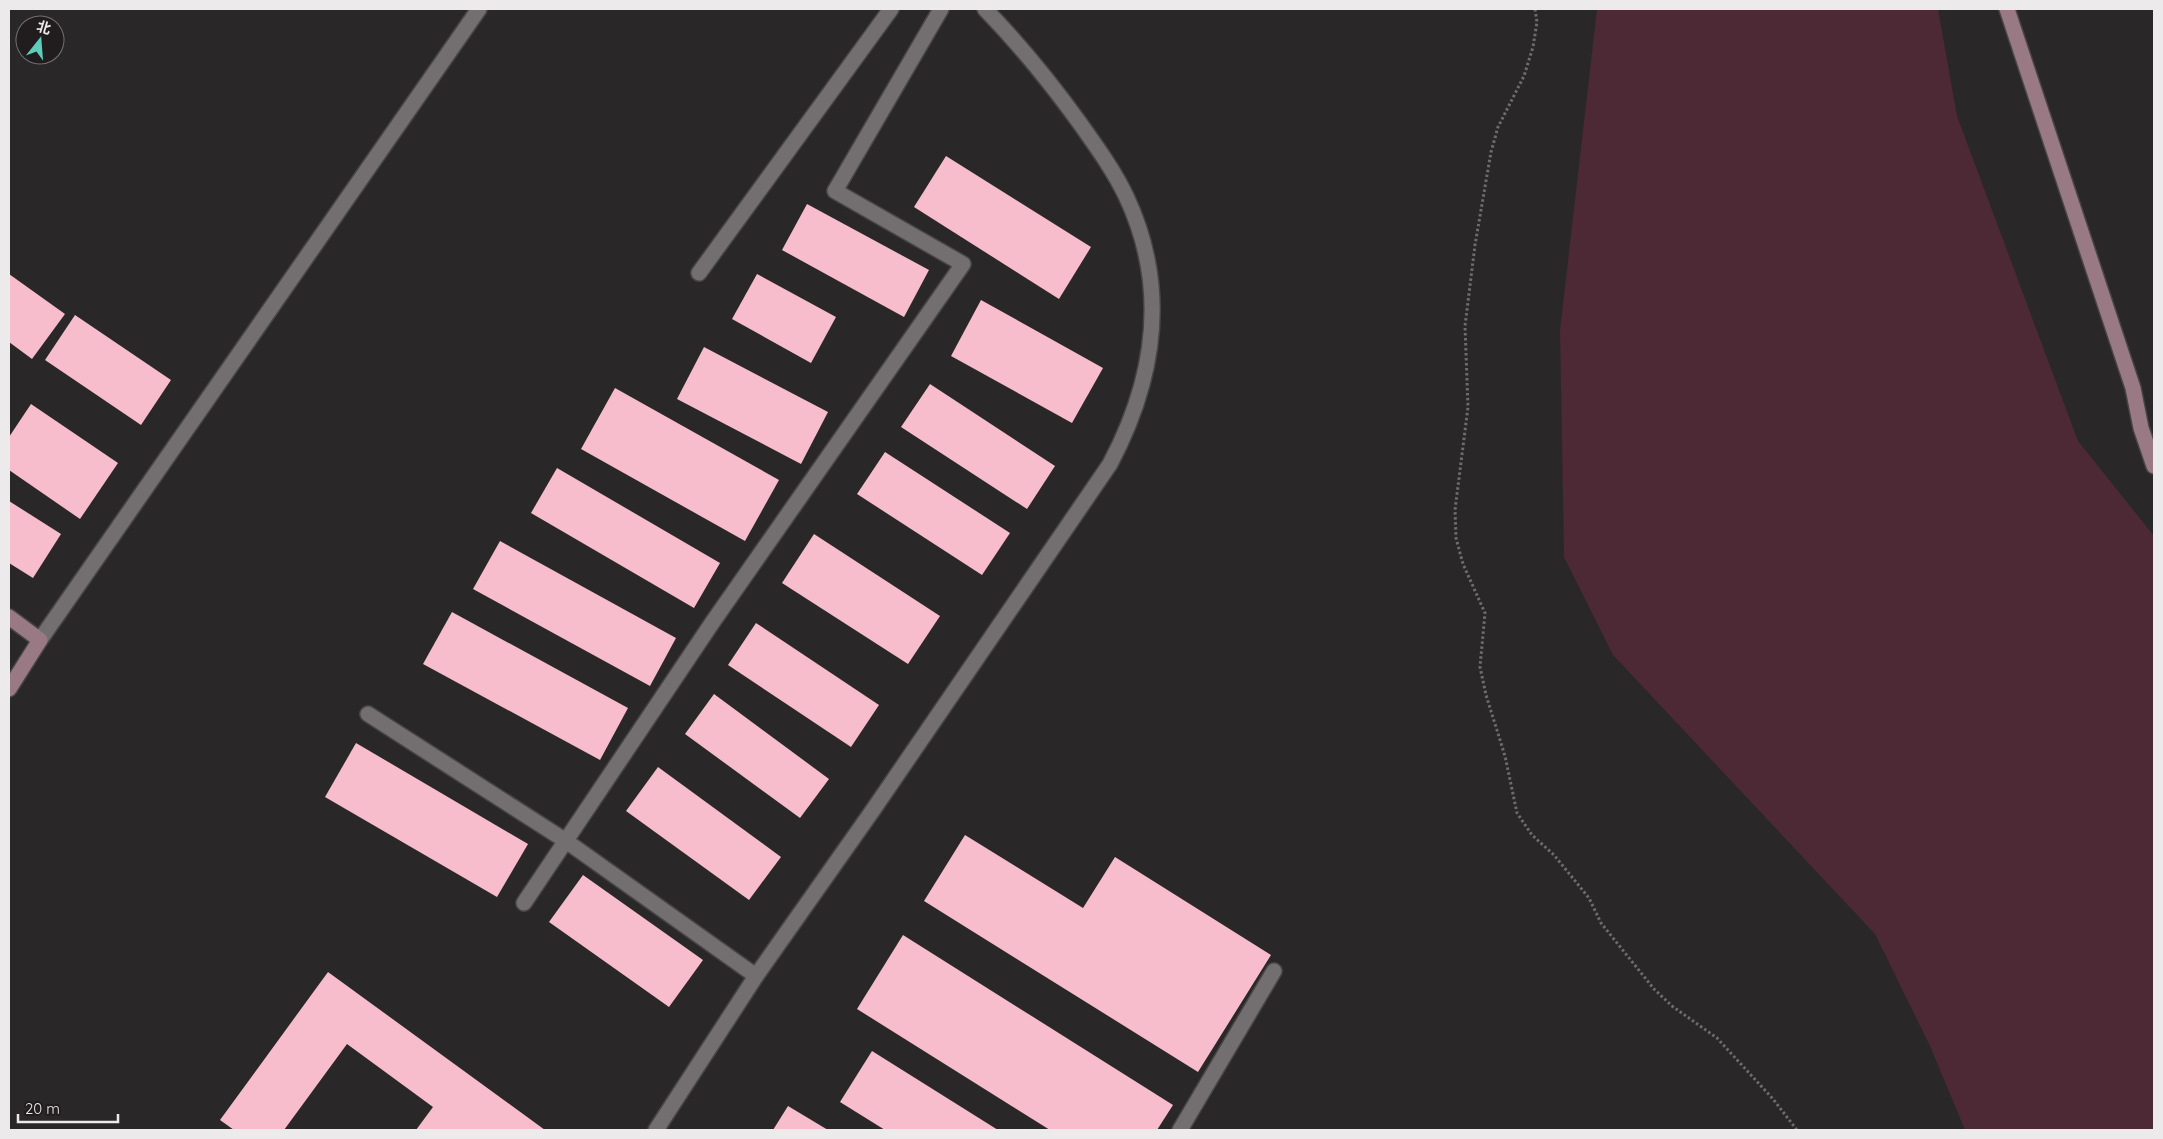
<svg xmlns="http://www.w3.org/2000/svg" width="2163" height="1139" viewBox="0 0 2163 1139" font-family="Quicksand,'Noto Sans SC',sans-serif">
<rect width="100%" height="100%" fill="#2a2728"/>
<polygon fill="#4c2934" points="1597,9 1938,9 1957,116 2078,441 2154,536 2154,1130 1965,1130 1930,1046 1875,934 1613,655 1564,557 1560,330"/>
<g fill="#f7bdcd">
<polygon points="946,156 1091,247 1059,299 914,207"/>
<polygon points="807,204 929,270 904,317 782,250"/>
<polygon points="9,274 65,314 32,359 9,342"/>
<polygon points="757,274 836,317 811,363 732,319"/>
<polygon points="981,300 1103,368 1072,423 951,356"/>
<polygon points="75,315 171,380 141,425 45,360"/>
<polygon points="704,347 828,412 801,464 677,399"/>
<polygon points="930,384 1055,466 1027,509 901,427"/>
<polygon points="615,388 779,480 745,541 581,449"/>
<polygon points="31,404 118,463 80,519 9,470 9,437"/>
<polygon points="885,452 1010,533 982,575 857,494"/>
<polygon points="557,468 720,563 694,608 531,513"/>
<polygon points="9,501 61,534 33,578 9,563"/>
<polygon points="814,534 940,616 908,664 782,583"/>
<polygon points="500,541 676,638 650,686 473,589"/>
<polygon points="452,612 628,708 600,760 423,664"/>
<polygon points="756,623 879,705 851,747 728,665"/>
<polygon points="714,694 829,779 800,818 685,734"/>
<polygon points="356,743 528,844 497,897 325,797"/>
<polygon points="658,767 781,857 749,900 626,811"/>
<polygon points="965,835 1083,908 1115,857 1271,955 1198,1072 924,901"/>
<polygon points="583,875 703,960 669,1007 549,922"/>
<polygon points="903,935 1173,1105 1157,1130 1050,1130 857,1009"/>
<polygon points="328,972 545,1130 416,1130 433,1107 347,1044 284,1130 234,1130 220,1120"/>
<polygon points="872,1051 998,1130 885,1130 840,1102"/>
<polygon points="788,1106 828,1130 773,1130"/>
</g>
<g fill="none" stroke-linecap="round" stroke-linejoin="round">
<g stroke="#474445" stroke-width="18">
<g id="street">
<polyline points="699,273 891,9"/>
<polyline points="40,640 479,9"/>
<polyline points="368,714 566,841 756,976"/>
<polyline points="524,903 712,623 963,264 835,191 941,9"/>
<path d="M656,1130L756,976L873,810L1110,464C1156,377 1169,287 1126,196C1113,169 1096,146 1079,122C1050,82 1019,44 985,9"/>
<polyline points="1180,1130 1274,971"/>
</g>
</g>
<g stroke="#474445" stroke-width="18">
<g id="secondary">
<polyline points="2007,9 2133,388 2141,428 2154,466"/>
<polyline points="9,617 40,640 9,689"/>
</g>
</g>
<polyline stroke="#6f6c6d" stroke-width="3" stroke-dasharray="2.5 2.5" stroke-linecap="butt" points="1535,9 1537,22 1533,47 1524,76 1498,127 1491,152 1475,245 1465,326 1468,407 1455,510 1456,538 1463,564 1485,613 1480,667 1486,695 1505,756 1517,813 1532,835 1554,855 1589,898 1601,923 1654,989 1672,1006 1717,1038 1773,1099 1797,1130"/>
<use href="#street" stroke="#736f70" stroke-width="15"/>
<use href="#secondary" stroke="#997983" stroke-width="15"/>
</g>
<rect width="2163" height="1139" fill="none" stroke="#edeaeb" stroke-width="20"/>
<g transform="translate(40 40) rotate(17)"><circle r="24" fill="#211d1e" stroke="#736f70"/>
<path d="M0-4L9 19L0 12L-9 19Z" fill="#5ccebb"/>
<text y="-8" font-size="14" font-weight="bold" text-anchor="middle" fill="#edeaeb">北</text>
</g>
<path d="M18 1114v8h100v-8" fill="none" stroke="#edeaeb" stroke-width="2.5"/>
<text x="25" y="1114" font-size="15" fill="#edeaeb" stroke="#211d1e" stroke-width="4" paint-order="stroke">20 m</text>
</svg>
